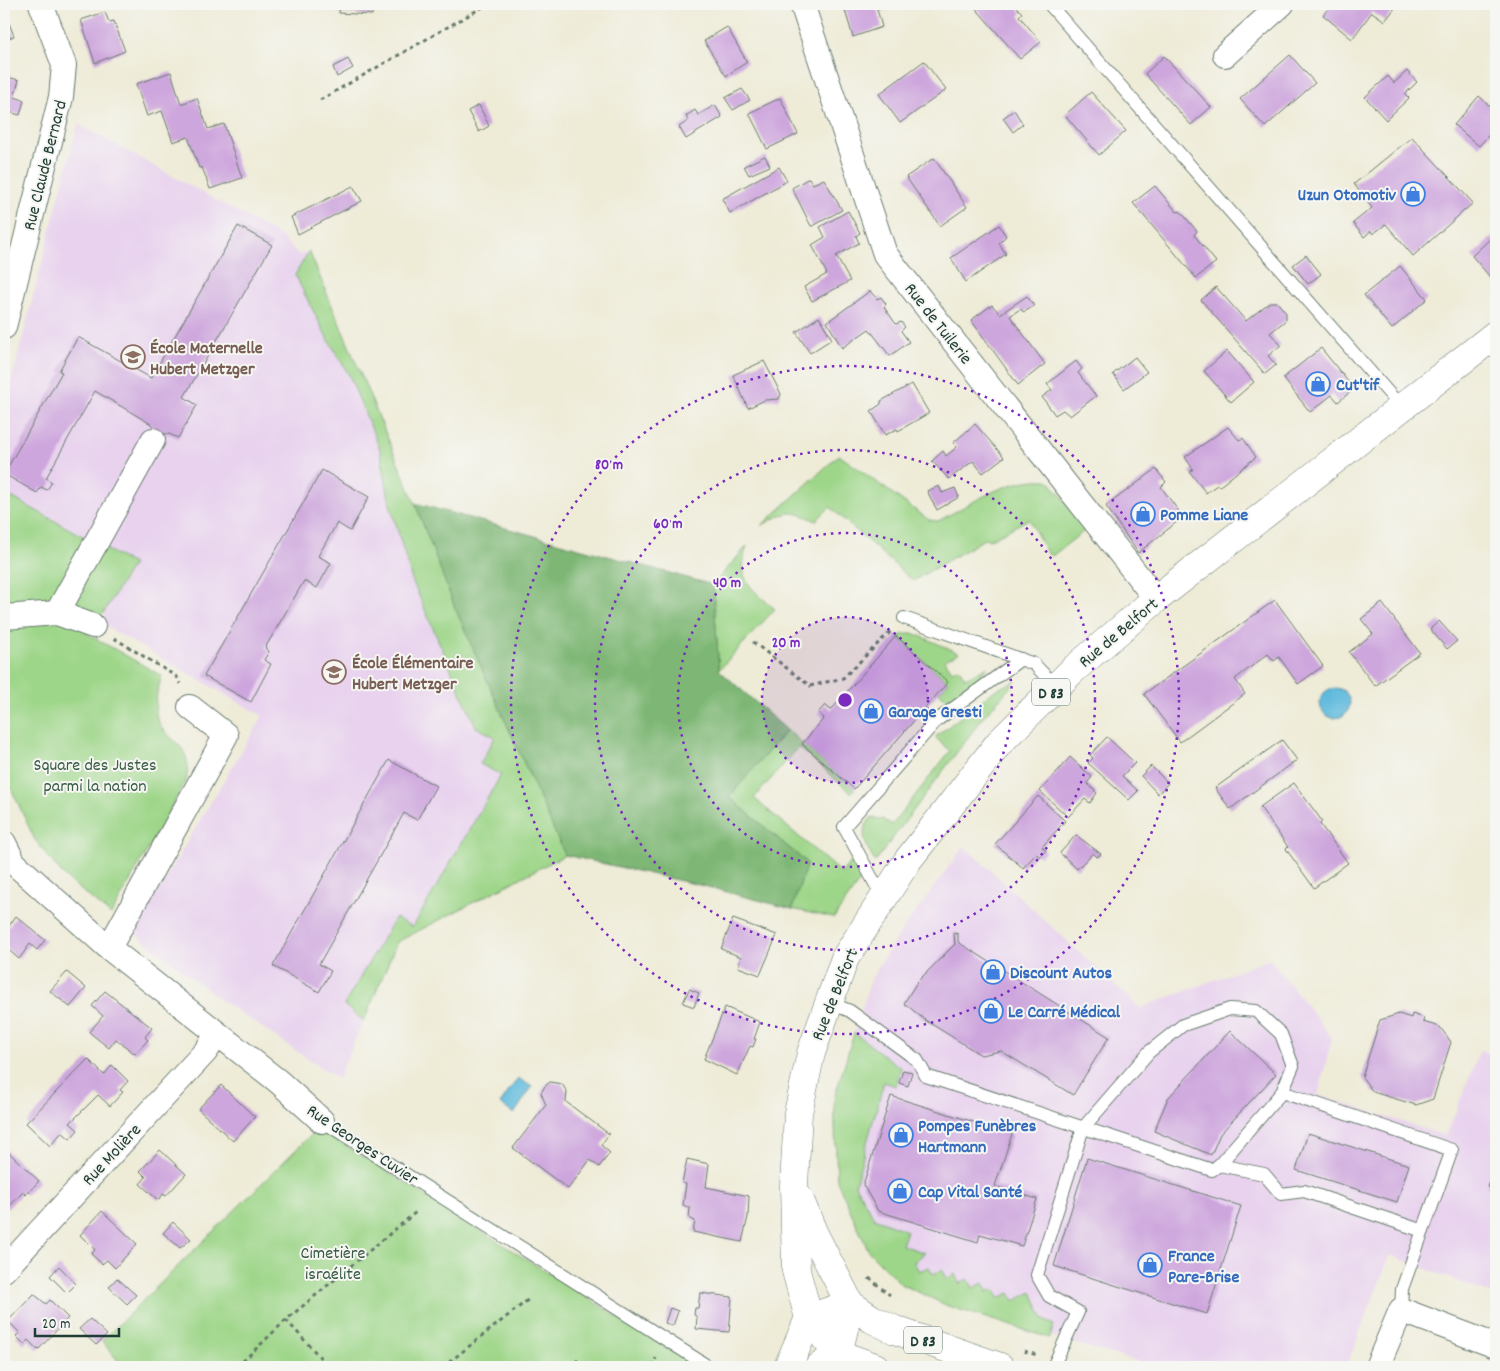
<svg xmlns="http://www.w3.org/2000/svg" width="1500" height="1371" viewBox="0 0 1500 1371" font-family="Dekko,sans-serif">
<rect width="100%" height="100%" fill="#f6f6f2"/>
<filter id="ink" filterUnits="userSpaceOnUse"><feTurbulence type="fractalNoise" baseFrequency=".02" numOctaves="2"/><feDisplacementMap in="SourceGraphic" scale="10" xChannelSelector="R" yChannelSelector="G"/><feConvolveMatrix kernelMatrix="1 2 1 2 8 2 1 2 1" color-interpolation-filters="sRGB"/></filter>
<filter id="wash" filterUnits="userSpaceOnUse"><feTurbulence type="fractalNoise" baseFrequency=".0096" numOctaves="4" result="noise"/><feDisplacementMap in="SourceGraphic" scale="20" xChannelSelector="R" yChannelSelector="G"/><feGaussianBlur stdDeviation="1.12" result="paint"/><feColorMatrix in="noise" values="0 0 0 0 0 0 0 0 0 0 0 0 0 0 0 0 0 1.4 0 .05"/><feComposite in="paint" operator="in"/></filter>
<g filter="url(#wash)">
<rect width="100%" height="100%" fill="#eeebd7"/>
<g fill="#e8d2ee">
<polygon points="78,124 279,235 299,255 309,251 415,503 455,608 565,855 397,942 338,1079 218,998 133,932 263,716 107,627 104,612 133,564 4,493 4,409"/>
<polygon points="964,846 1140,1008 1270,959 1332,1038 1318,1095 1446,1136 1480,1050 1496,1056 1496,1296 1390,1255 1346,1367 1156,1367 948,1306 901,1284 869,1252 837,1181 834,1099 871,979 891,946"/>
</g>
<g fill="#9ed689" stroke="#5e8a5e">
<polygon points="309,251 415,503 455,608 565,855 397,942 364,1021 344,1005 395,918 413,927 501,775 480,764 495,737 476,727 412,580 390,504 380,449 349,375 324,332 295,275"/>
<path d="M839,455L929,520L938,521C973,503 1008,477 1048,480L1088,528L1052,556L1047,553L1029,519L989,540L986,538L913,581L830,507L816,521C789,508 786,512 761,526Z"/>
<path d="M4,493L133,564L104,612L86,633L162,676C158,688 154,702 156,714C162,744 195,738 186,781L111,915L63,875L35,840L4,773Z"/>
<path d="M747,546C736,581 751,588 775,609L719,670L713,585Z"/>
<path d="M913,633L959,653L945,660L952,671L959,668L965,678L987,667C983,678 959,699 947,699L939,692L948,682L896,636Z"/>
<path d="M1016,681L984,716L875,862C866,846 858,833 871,818L882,819L892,825L950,751L935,737L995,690Z"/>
<polygon points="787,730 854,789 851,793 799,747 754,798 841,873 853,859 862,878 834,918 792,909 807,863 729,797"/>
<polygon points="854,1033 901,1068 896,1086 884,1082 855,1185 874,1218 907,1231 902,1245 925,1253 914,1262 919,1271 929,1267 933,1274 942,1270 946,1279 955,1274 959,1284 968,1279 973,1288 983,1283 987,1292 994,1289 999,1298 1010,1293 1014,1301 1032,1292 1044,1320 1054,1325 1050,1338 948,1306 901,1284 869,1252 837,1181 834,1099"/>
<polygon points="318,1128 697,1367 123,1367 102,1341"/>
</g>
<polygon fill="#7eb775" stroke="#4e7a54" points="415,503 713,585 719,670 787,730 729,797 807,863 792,909 704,886 565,855 455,608"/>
<g fill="#5fbadd" stroke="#3f7c88">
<circle cx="1335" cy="703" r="15"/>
<polygon points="518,1078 532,1087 514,1114 500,1104"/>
</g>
<g id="blocks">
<g fill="#cda6dd">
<polygon points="340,4 373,4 372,15 339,13"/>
<polygon points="843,4 893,4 877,9 882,27 853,37"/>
<polygon points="972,4 1013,4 1022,13 1019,16 1041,42 1020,59"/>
<polygon points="1332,4 1398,4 1385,21 1372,12 1352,39 1323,15"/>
<polygon points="4,10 14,36 4,40"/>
<polygon points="105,12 109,22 114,21 125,51 95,63 81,20"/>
<polygon points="727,27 747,62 726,76 704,41"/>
<polygon points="1290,55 1315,83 1265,127 1240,99"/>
<polygon points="1164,56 1211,107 1191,125 1145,74"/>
<polygon points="348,59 353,68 337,77 333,67"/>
<polygon points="924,61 946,90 900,123 879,94"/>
<polygon points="1407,71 1417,82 1405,94 1409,98 1386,120 1365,97 1388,76 1394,83"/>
<polygon points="171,72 181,104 197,98 208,129 224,124 242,178 210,189 202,167 199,168 188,137 173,142 162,111 147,116 136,84"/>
<polygon points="4,76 19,80 14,97 24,100 20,115 4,111"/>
<polygon points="742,89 750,100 733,110 725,98"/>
<polygon points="1091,92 1126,131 1099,155 1065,115"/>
<polygon points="1479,96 1496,112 1496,127 1479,146 1454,125"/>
<polygon points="780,98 798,134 767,149 749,113"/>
<polygon points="479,105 489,126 479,132 468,111"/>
<polygon points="715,105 722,117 686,139 679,127 688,121 686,116 695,110 698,115"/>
<polygon points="1014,110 1023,124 1013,132 1003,118"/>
<polygon points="1412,137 1473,203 1413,256 1386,224 1373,234 1371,231 1364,237 1353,223 1372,208 1354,184"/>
<polygon points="765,156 770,166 749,175 744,166"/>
<polygon points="934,158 967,207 940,226 906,177"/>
<polygon points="779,167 787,181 730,213 722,199"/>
<polygon points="809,178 813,184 824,179 842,210 813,226 811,226 792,188"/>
<polygon points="353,186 362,201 298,234 291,217"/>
<polygon points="1155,186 1177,212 1180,211 1197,231 1194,235 1216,262 1196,278 1133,203"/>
<polygon points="848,211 860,233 856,236 859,243 836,256 850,281 812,301 804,287 827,274 812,245 825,237 820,227"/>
<polygon points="999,225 1006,236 999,243 1006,254 966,282 951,258"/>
<polygon points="238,226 272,245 184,397 197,405 178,438 169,434 159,434 151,424 95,391 46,478 52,482 47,490 41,487 37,493 4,474 62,372 59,371 78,337 151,378"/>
<polygon points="1494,235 1496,237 1496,284 1472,256"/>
<polygon points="1306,255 1321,274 1308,284 1293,265"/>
<polygon points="1400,266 1427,299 1392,329 1364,295"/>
<polygon points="1216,287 1246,321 1270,302 1277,302 1286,313 1286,320 1270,333 1281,345 1268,356 1276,365 1265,374 1201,300"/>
<polygon points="870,291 877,299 881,297 886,304 884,307 896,324 901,322 905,327 901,331 909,342 890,356 869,329 842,348 827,322"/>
<polygon points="1027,296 1034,306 1024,312 1020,309 1010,316 1045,364 1018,385 971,320 992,305 1000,314"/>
<polygon points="819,317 832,339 810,353 796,332"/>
<polygon points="1321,348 1354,389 1338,402 1332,395 1310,412 1283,378"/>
<polygon points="1227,351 1254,382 1231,402 1204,371"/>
<polygon points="1135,357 1147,372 1124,389 1113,374"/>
<polygon points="764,361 781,394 779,399 765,400 748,408 733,375"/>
<polygon points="1076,361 1082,369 1078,373 1096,396 1070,416 1063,410 1055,415 1042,397 1052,390 1047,384"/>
<polygon points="912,384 929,413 898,431 897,429 885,435 871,411 881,404 881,401"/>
<polygon points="975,424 1004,457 983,473 973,461 949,479 932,461 943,451 946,456 957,447 953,443"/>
<polygon points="1228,427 1239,440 1243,438 1256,457 1220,486 1217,485 1206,493 1190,472 1193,469 1185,457"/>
<polygon points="1156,469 1166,482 1161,487 1183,517 1138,553 1106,506"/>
<polygon points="322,470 369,497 350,531 337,523 318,556 331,563 317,588 304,581 265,648 269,651 264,660 271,664 251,702 204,676"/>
<polygon points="939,486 942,493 955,488 959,497 937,510 927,491"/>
<polygon points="1275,600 1323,666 1298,684 1279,657 1274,661 1268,654 1235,679 1245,694 1180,742 1144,694"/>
<polygon points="1382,603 1420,653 1375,686 1349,652 1373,634 1361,619"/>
<polygon points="1439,621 1457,641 1447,649 1430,629"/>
<polygon points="896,636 948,682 854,789 802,744 824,718 818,713 825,705 831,710"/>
<polygon points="1107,737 1135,763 1122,776 1138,791 1129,800 1088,763 1093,758 1090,755"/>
<polygon points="1282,740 1297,760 1230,809 1215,788"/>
<polygon points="1070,757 1092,777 1087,783 1097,793 1090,803 1085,799 1068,817 1040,791"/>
<polygon points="389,760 436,786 417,820 404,813 319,964 331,971 319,992 273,966"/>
<polygon points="1151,766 1168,783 1158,794 1141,776"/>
<polygon points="1294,783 1322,821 1320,824 1348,863 1314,888 1286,849 1288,847 1260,807"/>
<polygon points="1038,796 1065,821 1042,847 1046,850 1040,857 1036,854 1023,868 995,844"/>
<polygon points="1076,835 1101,854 1097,857 1093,853 1077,869 1060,853"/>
<polygon points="16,916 45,940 37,950 30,944 19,959 4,946 4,925 6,923 9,926"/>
<polygon points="733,919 777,935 760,975 738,967 741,957 721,949"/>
<polygon points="954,933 958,934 958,942 1109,1037 1073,1095 1001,1051 981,1055 925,1020 904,1003 917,982 955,944"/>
<polygon points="67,972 86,988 70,1007 50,991"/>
<polygon points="689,989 699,993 694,1007 683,1003"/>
<polygon points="105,991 152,1028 145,1037 148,1040 135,1054 116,1039 109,1048 89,1032 103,1016 92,1006"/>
<polygon points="725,1007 760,1022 754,1039 756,1039 753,1047 750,1046 737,1075 704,1059"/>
<polygon points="1399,1014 1411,1018 1412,1014 1424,1018 1423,1022 1440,1027 1451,1042 1433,1099 1416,1105 1373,1092 1362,1077 1380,1020"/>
<polygon points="1230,1031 1276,1074 1220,1134 1211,1155 1154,1131 1168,1098"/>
<polygon points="88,1059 104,1075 112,1065 128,1081 120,1090 123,1092 110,1106 98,1095 70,1123 78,1130 70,1139 62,1132 50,1146 26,1123"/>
<polygon points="903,1070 912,1072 908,1086 899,1083"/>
<polygon points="550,1082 562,1084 567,1092 566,1102 609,1134 601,1145 610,1153 599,1167 590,1160 568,1189 513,1148 546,1105 541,1093 545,1086"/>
<polygon points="221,1085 255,1117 233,1141 198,1109"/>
<polygon points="891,1096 1012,1134 995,1186 1037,1199 1022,1246 980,1234 978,1242 878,1211 863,1185"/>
<polygon points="1308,1133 1409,1165 1397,1202 1296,1170"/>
<polygon points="4,1148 39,1181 26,1195 23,1192 6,1210 4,1208"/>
<polygon points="160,1150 186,1174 166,1196 163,1194 158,1200 140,1184 146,1177 140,1171"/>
<polygon points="1087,1158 1241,1206 1207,1314 1054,1266"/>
<polygon points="687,1159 709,1164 706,1187 749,1196 748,1217 742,1242 693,1232 695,1221 689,1218 690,1208 683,1205 686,1184 682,1183"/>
<polygon points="1496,1163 1496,1191 1487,1187"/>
<polygon points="102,1211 137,1244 115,1268 107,1260 102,1264 91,1254 95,1250 80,1235"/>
<polygon points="173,1222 191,1239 180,1248 163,1233"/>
<polygon points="59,1266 76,1284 67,1293 50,1276"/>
<polygon points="117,1278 136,1295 127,1304 109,1287"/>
<polygon points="700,1293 732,1297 729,1332 696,1329 697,1317 694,1315 695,1308 698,1308"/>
<polygon points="34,1294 46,1304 50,1300 68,1318 38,1350 28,1340 24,1344 16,1336 20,1333 8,1321"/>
<polygon points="670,1308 678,1311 673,1326 665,1323"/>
<polygon points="90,1319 107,1335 96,1345 79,1329"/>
</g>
</g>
</g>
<g filter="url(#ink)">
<use href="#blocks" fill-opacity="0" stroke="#677a6d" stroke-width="1"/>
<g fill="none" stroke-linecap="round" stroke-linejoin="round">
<g stroke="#677a6d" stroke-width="14">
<g id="lane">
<polyline points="1049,4 1401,407"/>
<polyline points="904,618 1034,664 1056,687"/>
<polyline points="883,898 844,827 936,721 1021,659"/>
<polyline points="828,1002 850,1011 917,1060 926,1076 1212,1170 1219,1165 1264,1174 1281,1194 1304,1191 1423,1231"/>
<polyline points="1282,1092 1452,1150 1402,1289 1401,1310"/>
<polyline points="322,1121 709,1367"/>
<polyline points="1053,1367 1078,1312 1049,1296 1037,1275 1083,1128 1149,1052 1183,1025 1230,1009 1256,1011 1281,1034 1293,1066 1282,1092 1219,1165"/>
</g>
</g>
<g stroke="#677a6d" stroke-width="26">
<g id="street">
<polyline points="802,4 885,254 1156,599"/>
<polyline points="1225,55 1282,4"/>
<polyline points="4,327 61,97 64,65 41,4"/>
<polyline points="57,613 153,440"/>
<polyline points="4,617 57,613 93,626"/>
<polyline points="4,843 14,863 109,948 279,1082 322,1121"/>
<polyline points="109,948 226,735 190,707"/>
<polyline points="4,1270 206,1051 217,1035"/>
<polyline points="1377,1367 1401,1310 1496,1346"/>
</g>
</g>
<g stroke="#677a6d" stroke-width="29">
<g id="secondary">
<polyline points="788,1367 809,1318 850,1304"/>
<polyline points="819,1367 838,1354 850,1304"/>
</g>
</g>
<g stroke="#677a6d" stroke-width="29">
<g id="primary">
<polyline points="800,1200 814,1234 850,1304 872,1319 895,1330 1000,1367"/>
<polyline points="875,1367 838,1354 809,1318 796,1271 794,1185 798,1113 811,1053 845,958 908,860 999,743 1073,670 1156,599 1496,334"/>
</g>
</g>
<g stroke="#677a6d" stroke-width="3" stroke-dasharray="4 4" stroke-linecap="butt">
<polyline points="320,100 488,4"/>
<polyline points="114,638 177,677 180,684"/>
<polyline points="753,642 810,686 843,678 891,631"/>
<polyline points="869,1278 890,1295"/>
<polyline points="286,1320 329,1367"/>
<polyline points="1024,1351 1037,1355"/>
<polyline points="237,1367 286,1320 416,1212"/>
<polyline points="443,1367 529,1299"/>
<polyline points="570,1367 578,1360"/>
<polyline points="652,1367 656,1358"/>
</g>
<use href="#lane" stroke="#fff" stroke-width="12"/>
<use href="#street" stroke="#fff" stroke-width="24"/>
<use href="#secondary" stroke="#fff" stroke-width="28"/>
<use href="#primary" stroke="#fff" stroke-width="28"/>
</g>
</g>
<circle cx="845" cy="700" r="83" fill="#7b2cbf" fill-opacity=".12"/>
<g fill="none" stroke="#7b2cbf" stroke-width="2.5" stroke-dasharray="2.5 5">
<circle cx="845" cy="700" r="83"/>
<circle cx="845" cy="700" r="167"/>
<circle cx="845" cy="700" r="250"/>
<circle cx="845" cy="700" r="334"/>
</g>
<defs>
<g id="shop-ring" transform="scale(1.25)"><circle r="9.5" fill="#f6f6f2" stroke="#3f7fe0" stroke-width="1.5"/><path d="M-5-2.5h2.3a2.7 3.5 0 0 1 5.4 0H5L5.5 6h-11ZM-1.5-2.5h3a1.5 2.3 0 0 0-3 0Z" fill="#3f7fe0"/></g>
<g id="school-ring" transform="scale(1.25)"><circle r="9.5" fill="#f6f6f2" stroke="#8d6e63" stroke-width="1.5"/><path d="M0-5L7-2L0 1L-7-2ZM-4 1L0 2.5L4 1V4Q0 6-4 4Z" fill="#8d6e63"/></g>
</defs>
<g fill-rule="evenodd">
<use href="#shop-ring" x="1413" y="194"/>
<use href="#school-ring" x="133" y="357"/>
<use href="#shop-ring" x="1318" y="384"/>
<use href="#shop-ring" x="1143" y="514"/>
<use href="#school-ring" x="334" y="672"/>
<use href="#shop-ring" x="871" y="711"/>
<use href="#shop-ring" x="993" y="972"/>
<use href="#shop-ring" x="991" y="1011"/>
<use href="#shop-ring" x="901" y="1135"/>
<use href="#shop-ring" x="900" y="1191"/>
<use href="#shop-ring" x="1150" y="1265"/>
</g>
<g text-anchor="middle" stroke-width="4" stroke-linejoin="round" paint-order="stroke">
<g fill="#f6f6f2" stroke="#60746d" stroke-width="1">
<rect x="1032" y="678.5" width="38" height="27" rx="4"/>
<rect x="904" y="1326.5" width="38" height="27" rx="4"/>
</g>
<g font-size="16" font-weight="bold" fill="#1f3d34">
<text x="1051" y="698">D 83</text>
<text x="923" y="1346">D 83</text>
</g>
<g font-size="18" fill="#1f3d34" stroke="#f6f6f2">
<text transform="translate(44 165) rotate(-76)" y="6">Rue Claude Bernard</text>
<text transform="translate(939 323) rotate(52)" y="6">Rue de Tuilerie</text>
<text transform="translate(1118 632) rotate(-40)" y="6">Rue de Belfort</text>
<text transform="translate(834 994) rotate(-68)" y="6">Rue de Belfort</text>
<text transform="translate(363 1144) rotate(34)" y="6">Rue Georges Cuvier</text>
<text transform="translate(111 1154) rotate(-47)" y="6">Rue Molière</text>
</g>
<g font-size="18" font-weight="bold" fill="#366cbe" stroke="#f6f6f2" text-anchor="start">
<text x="1396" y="200" text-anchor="end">Uzun Otomotiv</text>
<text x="1336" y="390">Cut'tif</text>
<text x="1160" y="520">Pomme Liane</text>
<text x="888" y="717">Garage Gresti</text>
<text x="1010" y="978">Discount Autos</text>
<text x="1008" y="1017">Le Carré Médical</text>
<text x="918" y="1131">Pompes Funèbres<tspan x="918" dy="21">Hartmann</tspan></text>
<text x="918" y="1197">Cap Vital Santé</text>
<text x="1168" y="1261">France<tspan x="1168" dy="21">Pare-Brise</tspan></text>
</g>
<g font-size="18" font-weight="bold" fill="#785e54" stroke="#f6f6f2" text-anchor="start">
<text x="150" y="353">École Maternelle<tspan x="150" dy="21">Hubert Metzger</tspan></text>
<text x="352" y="668">École Élémentaire<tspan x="352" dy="21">Hubert Metzger</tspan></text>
</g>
<g font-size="18" fill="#385c45" stroke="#f6f6f2">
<text x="95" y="770">Square des Justes<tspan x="95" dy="21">parmi la nation</tspan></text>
<text x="333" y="1258">Cimetière<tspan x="333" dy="21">israélite</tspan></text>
</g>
</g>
<circle cx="845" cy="700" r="8" fill="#7b2cbf" stroke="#f6f6f2" stroke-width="2.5"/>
<g font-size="15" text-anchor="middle" font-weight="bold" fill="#7b2cbf" stroke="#f6f6f2" stroke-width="4" stroke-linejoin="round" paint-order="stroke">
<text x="609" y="469">80 m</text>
<text x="668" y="528">60 m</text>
<text x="727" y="587">40 m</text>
<text x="786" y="647">20 m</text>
</g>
<rect width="1500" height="1371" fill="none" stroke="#f6f6f2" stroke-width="20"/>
<path d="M35 1328v8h84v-8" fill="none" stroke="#1f3d34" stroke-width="2.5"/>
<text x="42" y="1328" font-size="15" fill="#1f3d34" stroke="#f6f6f2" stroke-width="4" paint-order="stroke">20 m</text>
</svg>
